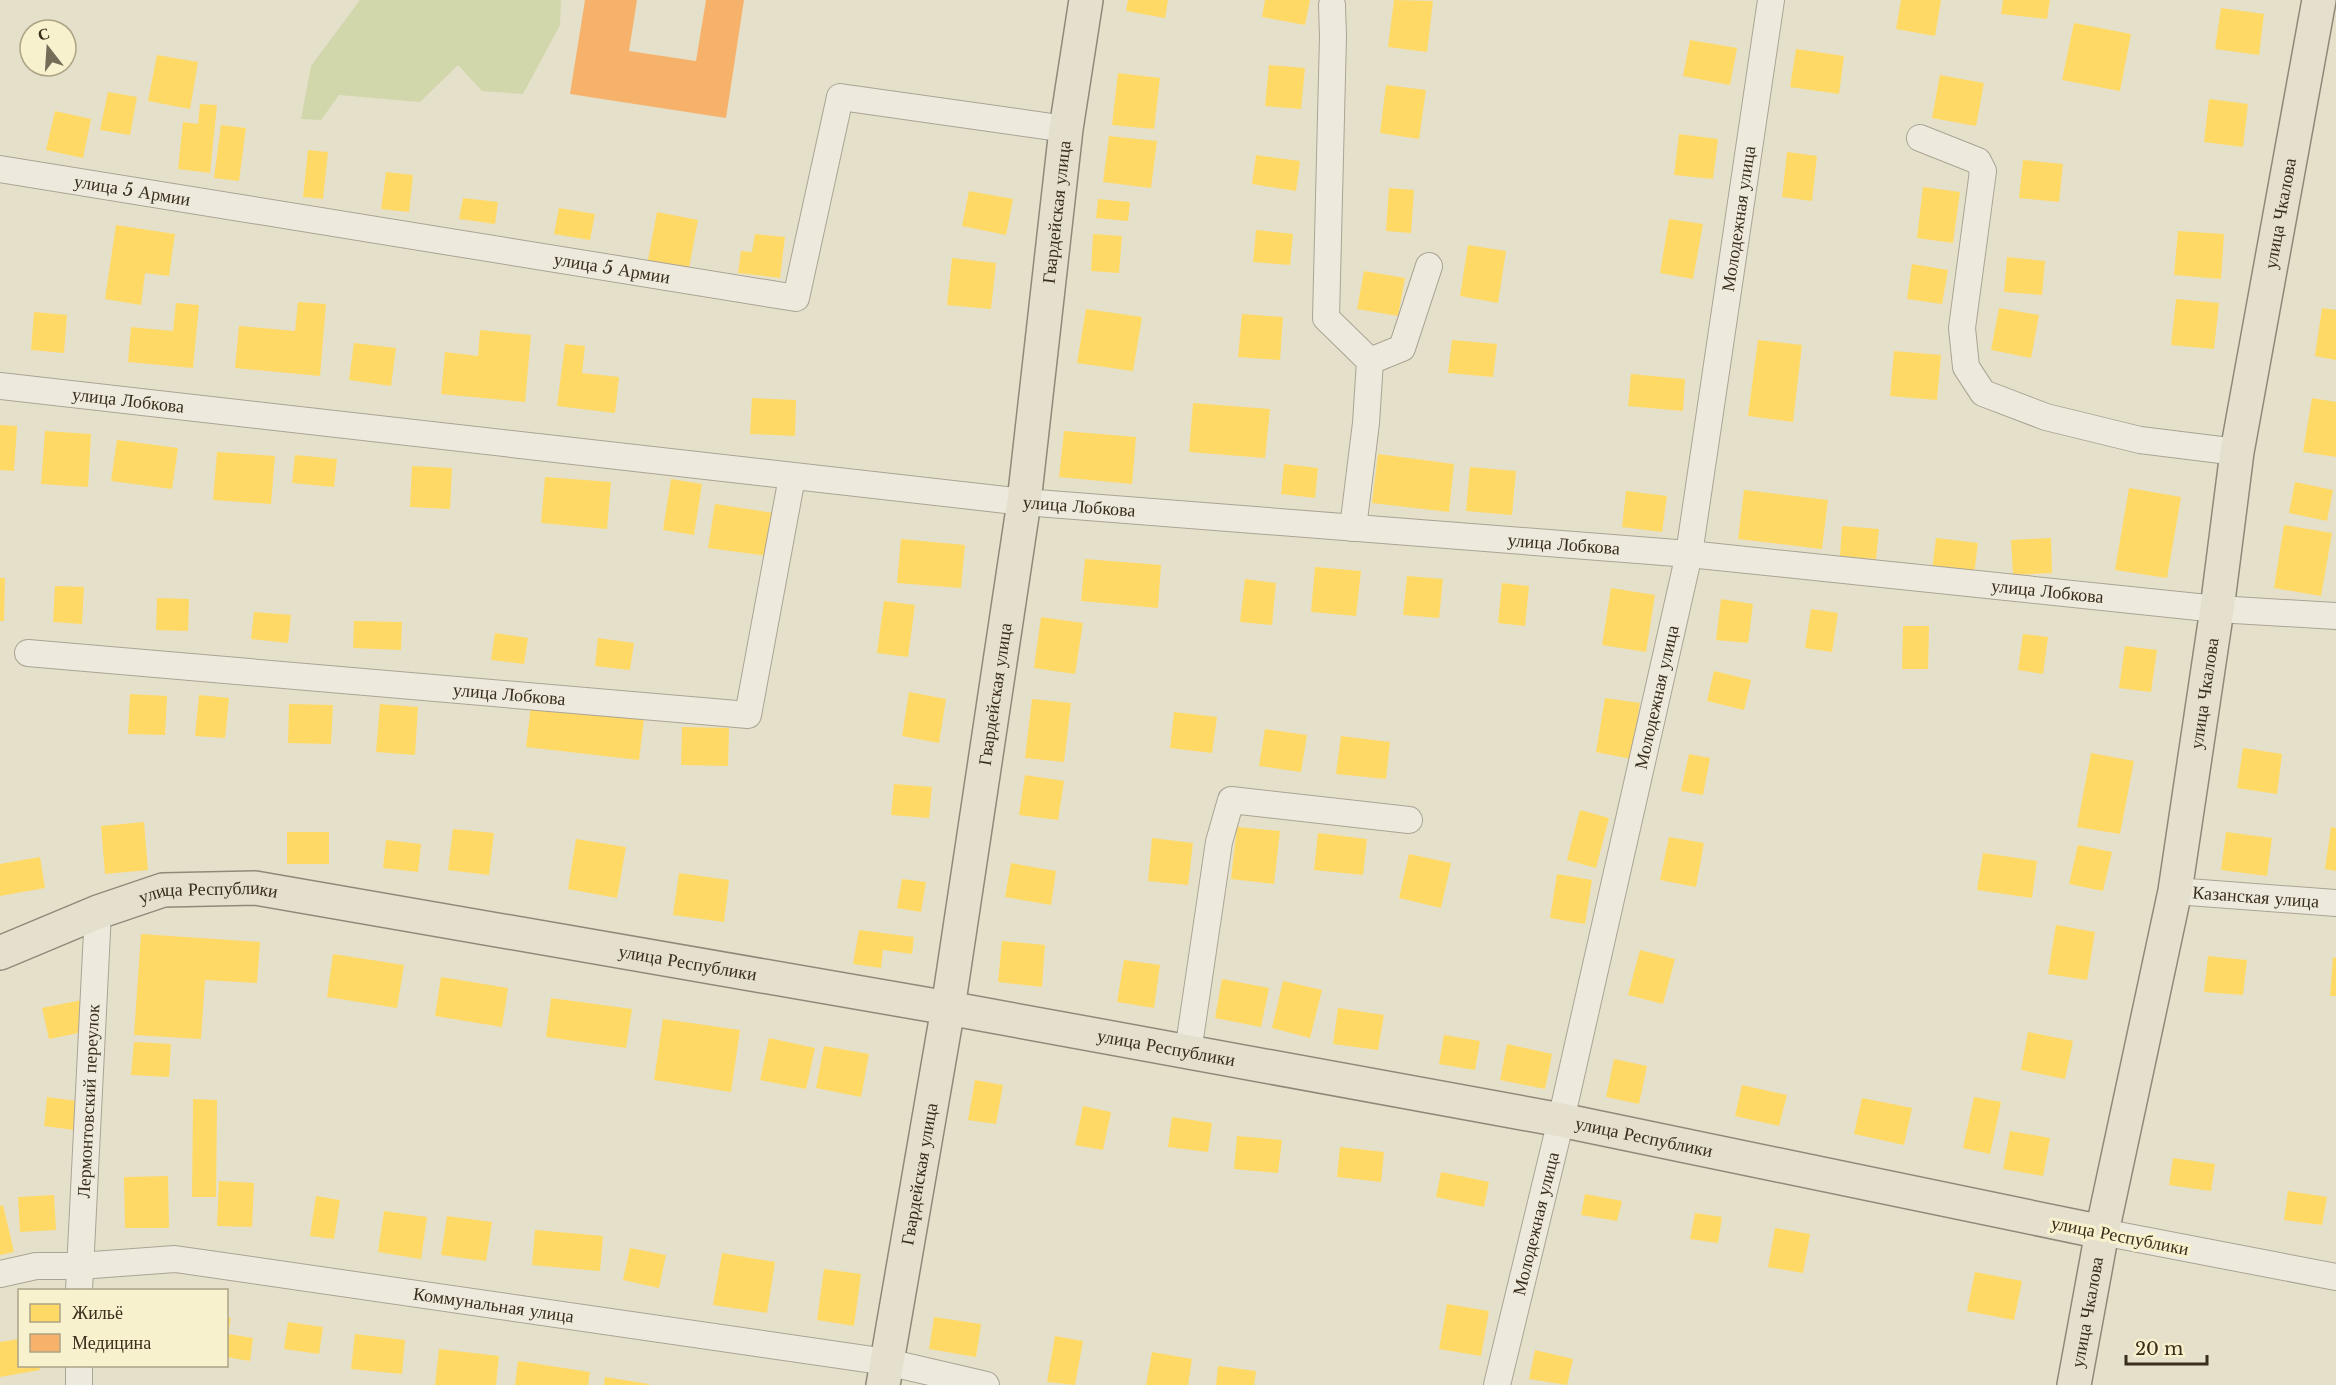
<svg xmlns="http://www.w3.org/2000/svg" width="2336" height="1385" viewBox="0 0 2336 1385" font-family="'Libre Baskerville',serif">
<rect width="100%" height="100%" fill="#e5e0ca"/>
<polygon fill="#d1d7ab" points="360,0 561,0 560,25 523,94 482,91 458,65 420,102 339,95 321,120 301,119 311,66"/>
<g fill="#ffd966">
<polygon points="1128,0 1168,0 1165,18 1126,11"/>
<polygon points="1265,0 1310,0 1305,25 1262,17"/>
<polygon points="1394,0 1433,1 1427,52 1388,47"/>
<polygon points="1901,0 1941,0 1935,36 1896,29"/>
<polygon points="2003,0 2050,0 2047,19 2001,14"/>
<polygon points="2221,8 2264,14 2259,55 2215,49"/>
<polygon points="2074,23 2131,34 2120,91 2062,80"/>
<polygon points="1690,40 1737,48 1730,85 1683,76"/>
<polygon points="1796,49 1844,56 1839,94 1790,87"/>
<polygon points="157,55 198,62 190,109 148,101"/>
<polygon points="1269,65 1305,68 1301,109 1265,106"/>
<polygon points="1118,73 1160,78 1154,129 1112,125"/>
<polygon points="1940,75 1984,83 1976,126 1932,118"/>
<polygon points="1386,85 1426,90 1419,139 1380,133"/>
<polygon points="108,92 137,97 130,135 100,130"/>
<polygon points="2209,99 2248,104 2243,147 2204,142"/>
<polygon points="200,104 217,105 210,173 178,169 183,122 198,124"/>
<polygon points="55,111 91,119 83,158 46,150"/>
<polygon points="221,125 246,128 239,181 214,178"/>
<polygon points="1679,134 1718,139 1713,179 1674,175"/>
<polygon points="1109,136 1157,141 1151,188 1103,182"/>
<polygon points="308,150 328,152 323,199 303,197"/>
<polygon points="1787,152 1817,156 1812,201 1782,197"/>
<polygon points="1256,155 1300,161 1296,191 1252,184"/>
<polygon points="2023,160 2063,164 2059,202 2019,198"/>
<polygon points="386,172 413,175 409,212 381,209"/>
<polygon points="1923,187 1960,192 1953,243 1917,238"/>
<polygon points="1389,188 1414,190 1411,233 1386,231"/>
<polygon points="969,191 1013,199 1006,235 962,226"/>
<polygon points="463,198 498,202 495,224 459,219"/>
<polygon points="1098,199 1130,202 1128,221 1096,218"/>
<polygon points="559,208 595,214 590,240 554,234"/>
<polygon points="657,212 698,220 689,268 648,260"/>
<polygon points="1669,219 1703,224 1693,279 1660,273"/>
<polygon points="116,225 175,234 169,276 145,273 141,305 105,299"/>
<polygon points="1256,230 1293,234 1290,265 1253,262"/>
<polygon points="2178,231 2224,234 2221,279 2174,275"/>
<polygon points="755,234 785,237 780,278 738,273 741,251 752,252"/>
<polygon points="1093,234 1122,236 1119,273 1091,271"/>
<polygon points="1468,245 1506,251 1498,303 1460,296"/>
<polygon points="2007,257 2045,261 2042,295 2004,292"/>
<polygon points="952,258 996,263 991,309 947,305"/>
<polygon points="1912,264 1948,270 1942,304 1907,299"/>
<polygon points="1364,271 1405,278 1398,316 1357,309"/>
<polygon points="2176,299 2219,303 2214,349 2171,345"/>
<polygon points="298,302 326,304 320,376 235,368 239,326 295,331"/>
<polygon points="176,303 199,305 193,368 128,362 131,327 173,331"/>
<polygon points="1999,308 2039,315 2031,358 1991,350"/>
<polygon points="2322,308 2336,310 2336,360 2315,356"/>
<polygon points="1086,309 1142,317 1133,371 1077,363"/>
<polygon points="34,312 67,315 64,353 31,350"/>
<polygon points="1242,314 1283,317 1280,360 1238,357"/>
<polygon points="480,330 531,335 525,402 441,394 445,352 478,356"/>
<polygon points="1452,340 1497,344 1493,377 1448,373"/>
<polygon points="1758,340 1802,345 1793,422 1748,416"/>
<polygon points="354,343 396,348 391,386 349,380"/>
<polygon points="565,344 585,346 582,373 619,377 615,413 557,406"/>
<polygon points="1894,351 1941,355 1937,400 1890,396"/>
<polygon points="1631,374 1685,379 1683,411 1628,406"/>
<polygon points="752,398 796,400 795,436 750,434"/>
<polygon points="2312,398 2336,402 2336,457 2303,452"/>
<polygon points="1193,403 1270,409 1265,458 1189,452"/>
<polygon points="0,425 17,426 14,471 0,470"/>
<polygon points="45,431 91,434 88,487 41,484"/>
<polygon points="1064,431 1136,437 1132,484 1059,477"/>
<polygon points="117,440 178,448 172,489 111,481"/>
<polygon points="217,452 275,456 271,504 213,500"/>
<polygon points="1378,454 1454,464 1449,512 1372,503"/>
<polygon points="295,455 337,459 334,487 292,483"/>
<polygon points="1284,464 1318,468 1315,498 1281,494"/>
<polygon points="412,466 452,468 450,509 410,507"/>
<polygon points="1470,467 1516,471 1512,515 1466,511"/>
<polygon points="545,477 611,482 607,529 541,523"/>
<polygon points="671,479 702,484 694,535 663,530"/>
<polygon points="2295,482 2333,490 2327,521 2289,513"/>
<polygon points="2129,488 2181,497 2167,578 2115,570"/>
<polygon points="1744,490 1828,500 1822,549 1738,539"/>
<polygon points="1626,491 1667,496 1662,532 1622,527"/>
<polygon points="715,504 774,513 767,556 708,548"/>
<polygon points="2284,525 2332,533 2321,596 2274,588"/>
<polygon points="1842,526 1879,529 1876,559 1840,556"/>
<polygon points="1936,538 1978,543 1974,575 1932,570"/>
<polygon points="2051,538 2052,573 2013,575 2011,540"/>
<polygon points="901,539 965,545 961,588 897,583"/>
<polygon points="1085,559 1161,565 1158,608 1081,601"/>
<polygon points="1315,567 1361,571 1356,616 1311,612"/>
<polygon points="1407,576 1443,579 1439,618 1403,615"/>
<polygon points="0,578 5,578 4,621 0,621"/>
<polygon points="1245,579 1276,583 1272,625 1240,622"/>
<polygon points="1502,583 1529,586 1525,626 1498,623"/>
<polygon points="55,586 84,587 82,624 53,622"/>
<polygon points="1611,588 1655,595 1646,652 1602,645"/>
<polygon points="157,598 189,599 188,631 156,630"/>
<polygon points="1721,599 1753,604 1748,643 1716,640"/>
<polygon points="884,601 915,605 908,657 877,653"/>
<polygon points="1811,609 1838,613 1832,652 1805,648"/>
<polygon points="254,612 291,615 288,643 251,639"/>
<polygon points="1041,617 1083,623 1075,674 1034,668"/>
<polygon points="354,621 402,622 401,650 353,648"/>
<polygon points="1903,626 1929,626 1928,669 1902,669"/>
<polygon points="495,633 528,638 524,664 491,660"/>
<polygon points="2023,634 2048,637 2043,674 2018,670"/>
<polygon points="598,638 634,643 630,670 595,666"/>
<polygon points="2125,646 2157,650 2151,692 2119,688"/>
<polygon points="1714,671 1751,680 1744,710 1707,701"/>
<polygon points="909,692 946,699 939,743 902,736"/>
<polygon points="130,694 167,696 165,735 128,734"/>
<polygon points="199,695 229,698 225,738 195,736"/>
<polygon points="1605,698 1640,703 1631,759 1596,752"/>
<polygon points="1032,699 1071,703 1064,762 1025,758"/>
<polygon points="289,704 333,705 331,744 288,743"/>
<polygon points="380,704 418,707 415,755 376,752"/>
<polygon points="531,706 644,719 639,760 526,747"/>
<polygon points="1174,712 1217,717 1212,753 1170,748"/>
<polygon points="682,727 729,728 728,766 681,765"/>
<polygon points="1265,729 1307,735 1301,772 1259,766"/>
<polygon points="1341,736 1390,742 1386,779 1336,774"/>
<polygon points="2243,748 2282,754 2277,794 2237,788"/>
<polygon points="2091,753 2134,761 2120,834 2077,827"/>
<polygon points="1689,754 1710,758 1703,795 1681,791"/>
<polygon points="1025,775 1064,781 1058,820 1019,815"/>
<polygon points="894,784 932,787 929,818 891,815"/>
<polygon points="1580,810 1609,818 1596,868 1567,860"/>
<polygon points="144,822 148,870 105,874 101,826"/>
<polygon points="1237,827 1280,831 1274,884 1231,879"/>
<polygon points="2331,827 2336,828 2336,871 2325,869"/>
<polygon points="453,829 494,833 489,875 448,870"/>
<rect x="287" y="832" width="42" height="32"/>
<polygon points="2226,832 2272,838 2267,876 2221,870"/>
<polygon points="1318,833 1367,839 1363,875 1314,870"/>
<polygon points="1669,837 1704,843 1696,887 1660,880"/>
<polygon points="1152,838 1193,843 1188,885 1148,881"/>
<polygon points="576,839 626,847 617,898 568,889"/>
<polygon points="386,840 421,844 418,872 383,868"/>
<polygon points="2078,845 2112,852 2103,891 2069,884"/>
<polygon points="1983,853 2037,861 2032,898 1977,890"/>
<polygon points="1409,854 1451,863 1441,908 1399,898"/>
<polygon points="40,857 45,888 0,896 0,864"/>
<polygon points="1011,863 1056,871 1051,905 1005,897"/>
<polygon points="679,873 729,880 724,922 673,915"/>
<polygon points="1557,874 1592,880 1585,924 1550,918"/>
<polygon points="902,879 926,882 921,912 897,908"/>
<polygon points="2056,925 2095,932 2087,980 2048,974"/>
<polygon points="859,930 914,937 912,954 883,950 881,968 853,964"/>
<polygon points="141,934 260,942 257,983 205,980 201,1039 134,1035"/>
<polygon points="1002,941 1045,945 1042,987 998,982"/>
<polygon points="1640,950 1675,959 1663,1004 1628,995"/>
<polygon points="333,954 404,965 397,1008 327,997"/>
<polygon points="2208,956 2247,960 2243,995 2204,992"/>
<polygon points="2333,957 2336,958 2336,996 2330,996"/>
<polygon points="1124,960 1160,965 1154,1008 1117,1002"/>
<polygon points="441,977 508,988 502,1027 435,1016"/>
<polygon points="1222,979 1269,988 1261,1027 1215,1018"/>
<polygon points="1283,981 1322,990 1310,1038 1272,1028"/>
<polygon points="551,998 632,1009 626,1048 546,1037"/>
<polygon points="82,1000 88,1031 49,1039 42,1008"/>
<polygon points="1338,1008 1384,1015 1378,1050 1333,1044"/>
<polygon points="663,1019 740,1030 731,1092 654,1080"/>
<polygon points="2028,1032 2073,1041 2065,1079 2021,1070"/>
<polygon points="1444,1035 1480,1041 1475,1070 1439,1064"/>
<polygon points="769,1038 815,1048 806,1089 760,1080"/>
<polygon points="134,1042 171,1044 169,1077 131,1075"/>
<polygon points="1507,1044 1552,1054 1545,1089 1500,1080"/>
<polygon points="824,1046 869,1054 861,1097 816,1088"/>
<polygon points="1614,1059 1647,1066 1639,1104 1606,1097"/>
<polygon points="975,1080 1003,1085 996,1124 968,1120"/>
<polygon points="1742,1085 1787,1095 1779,1126 1735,1116"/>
<polygon points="47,1097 77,1101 74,1130 44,1126"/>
<polygon points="1974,1097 2001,1102 1990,1154 1963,1148"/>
<polygon points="1862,1098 1912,1108 1904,1145 1854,1134"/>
<polygon points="193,1099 217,1100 216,1197 192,1197"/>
<polygon points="1083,1106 1111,1112 1103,1150 1075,1145"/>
<polygon points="1172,1117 1212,1123 1208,1152 1168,1147"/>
<polygon points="2010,1131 2050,1138 2043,1176 2003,1169"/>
<polygon points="1237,1136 1282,1140 1278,1173 1234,1169"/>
<polygon points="1340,1147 1384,1152 1381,1182 1337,1177"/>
<polygon points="2173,1158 2215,1164 2211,1191 2169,1185"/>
<polygon points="1441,1172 1489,1182 1484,1207 1436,1197"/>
<polygon points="168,1176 169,1228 125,1228 124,1177"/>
<polygon points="219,1181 254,1183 252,1227 217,1226"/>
<polygon points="2288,1191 2327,1197 2322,1225 2284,1220"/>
<polygon points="1585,1194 1622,1201 1617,1221 1581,1215"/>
<polygon points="54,1195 56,1230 20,1232 18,1197"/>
<polygon points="316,1196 340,1200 334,1239 310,1236"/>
<polygon points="3,1205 14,1252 0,1255 0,1206"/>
<polygon points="384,1211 427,1217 421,1259 378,1252"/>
<polygon points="1695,1213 1722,1217 1718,1243 1690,1239"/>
<polygon points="447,1216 492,1222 486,1261 441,1255"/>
<polygon points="1775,1228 1810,1234 1803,1273 1768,1267"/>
<polygon points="535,1230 603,1236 600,1271 532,1265"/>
<polygon points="630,1248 666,1255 659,1288 623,1280"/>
<polygon points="722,1253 775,1262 767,1313 713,1305"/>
<polygon points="824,1269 861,1274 854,1326 817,1320"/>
<polygon points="1975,1272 2022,1281 2014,1320 1967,1311"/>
<polygon points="1447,1304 1489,1311 1481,1356 1439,1349"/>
<polygon points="226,1317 231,1318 228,1334 253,1338 250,1361 226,1357"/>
<polygon points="934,1317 981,1324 976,1357 929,1349"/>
<polygon points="288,1322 323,1327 319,1354 284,1349"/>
<polygon points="355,1334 405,1340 402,1374 351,1369"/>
<polygon points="1055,1336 1083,1341 1075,1385 1047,1382"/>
<polygon points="20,1339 20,1366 39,1366 40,1370 0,1377 0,1342"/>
<polygon points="439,1349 499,1356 496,1385 435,1385"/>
<polygon points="1535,1350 1573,1359 1567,1385 1529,1379"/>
<polygon points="1152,1352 1192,1359 1188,1385 1146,1385"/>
<polygon points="518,1361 590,1372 588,1385 515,1385"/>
<polygon points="1218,1366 1256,1371 1254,1385 1216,1385"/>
<polygon points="605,1377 649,1384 649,1385 604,1385"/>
</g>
<polygon fill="#f6b26b" points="585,0 637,0 629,51 696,61 706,0 744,0 726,118 570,94"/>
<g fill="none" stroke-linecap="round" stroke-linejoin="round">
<g stroke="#aaa494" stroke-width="28">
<g id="minor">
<polyline points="1332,5 1333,36 1326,318 1370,361 1366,423 1353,528"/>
<polyline points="1920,138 1978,161 1983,171 1962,328 1966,367 1983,393 2046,417 2140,440 2237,452"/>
<path id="s1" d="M0,169L796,298L840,97L1066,129"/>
<polyline points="1370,361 1402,348 1429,266"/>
<path id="s2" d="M0,386L1024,502L1689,554L2217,609L2336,616"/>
<path id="s3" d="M28,653L748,715L792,477"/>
<path id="s4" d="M2175,891L2336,903"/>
<polyline points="1188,1052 1219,842 1231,800 1409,820"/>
<polyline points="2102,1232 2336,1277"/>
<path id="s5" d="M0,1274L36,1266H79L175,1259L887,1362L986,1385"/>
<path id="s6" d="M79,1290L98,912"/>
<polyline points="79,1385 79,1366"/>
<path id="s7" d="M1497,1385L1561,1120L1689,554L1771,0"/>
</g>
</g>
<g stroke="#8f897a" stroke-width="36">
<g id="major">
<path id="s8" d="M0,953L98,912L163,890L255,888L948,1008L1561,1120L2102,1232"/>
<path id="s9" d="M883,1385L948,1008L1024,502L1066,129L1086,0"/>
<path id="s10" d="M2074,1385L2102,1232L2175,891L2217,609L2237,452L2319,0"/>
</g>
</g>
<use href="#minor" stroke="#ede9dc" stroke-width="26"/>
<use href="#major" stroke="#e5e0cd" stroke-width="33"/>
</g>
<g text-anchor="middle" stroke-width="6" stroke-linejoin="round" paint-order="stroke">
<g font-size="18" fill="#392d1b" stroke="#f8f1ce">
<text dy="6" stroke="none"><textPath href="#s1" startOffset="134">улица 5 Армии</textPath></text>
<text dy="6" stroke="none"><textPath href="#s9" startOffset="1186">Гвардейская улица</textPath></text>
<text dy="6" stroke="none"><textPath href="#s10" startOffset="1190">улица Чкалова</textPath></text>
<text dy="6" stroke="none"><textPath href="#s7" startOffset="1192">Молодежная улица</textPath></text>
<text dy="6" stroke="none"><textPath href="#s1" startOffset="620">улица 5 Армии</textPath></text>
<text dy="6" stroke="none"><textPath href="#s2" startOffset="129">улица Лобкова</textPath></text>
<text dy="6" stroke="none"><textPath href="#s2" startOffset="1086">улица Лобкова</textPath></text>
<text dy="6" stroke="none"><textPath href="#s2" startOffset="1572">улица Лобкова</textPath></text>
<text dy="6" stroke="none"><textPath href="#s2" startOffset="2058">улица Лобкова</textPath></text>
<text dy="6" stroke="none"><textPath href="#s9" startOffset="700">Гвардейская улица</textPath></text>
<text dy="6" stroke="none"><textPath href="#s10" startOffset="704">улица Чкалова</textPath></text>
<text dy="6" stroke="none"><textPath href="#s3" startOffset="483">улица Лобкова</textPath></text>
<text dy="6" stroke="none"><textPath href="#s7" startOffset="706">Молодежная улица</textPath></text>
<text dy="6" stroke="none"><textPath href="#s8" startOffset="220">улица Республики</textPath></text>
<text dy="6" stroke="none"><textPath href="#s4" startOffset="81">Казанская улица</textPath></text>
<text dy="6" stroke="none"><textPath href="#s8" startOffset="706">улица Республики</textPath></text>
<text dy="6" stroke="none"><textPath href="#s8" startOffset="1192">улица Республики</textPath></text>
<text dy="6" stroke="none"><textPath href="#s6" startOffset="189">Лермонтовский переулок</textPath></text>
<text dy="6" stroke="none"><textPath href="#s8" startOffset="1678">улица Республики</textPath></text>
<text dy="6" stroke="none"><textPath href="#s9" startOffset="214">Гвардейская улица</textPath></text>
<text dy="6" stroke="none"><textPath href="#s7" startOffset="166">Молодежная улица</textPath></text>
<text transform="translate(2120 1236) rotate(11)" y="6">улица Республики</text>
<text dy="6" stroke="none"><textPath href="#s5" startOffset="498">Коммунальная улица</textPath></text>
<text dy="6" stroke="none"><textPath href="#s10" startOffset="74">улица Чкалова</textPath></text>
</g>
</g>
<rect x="18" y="1289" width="210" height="78" fill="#f8f1ce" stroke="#aca386" stroke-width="1.5"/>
<rect x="30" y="1304" width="30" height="18" fill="#ffd966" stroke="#aca386" stroke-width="1.5"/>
<text x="72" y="1319" font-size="18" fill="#392d1b">Жильё</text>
<rect x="30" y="1334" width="30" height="18" fill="#f6b26b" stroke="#aca386" stroke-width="1.5"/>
<text x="72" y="1349" font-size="18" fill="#392d1b">Медицина</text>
<g transform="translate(48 48) rotate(343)"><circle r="28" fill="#f8f1ce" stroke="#aca386" stroke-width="1.5"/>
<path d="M0-4.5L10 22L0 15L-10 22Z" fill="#756c58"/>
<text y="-9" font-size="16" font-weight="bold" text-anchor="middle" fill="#392d1b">С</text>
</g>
<path d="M2126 1355v9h81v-9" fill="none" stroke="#392d1b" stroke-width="3"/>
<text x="2135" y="1355" font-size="18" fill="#392d1b" stroke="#f8f1ce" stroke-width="4.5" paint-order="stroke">20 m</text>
</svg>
